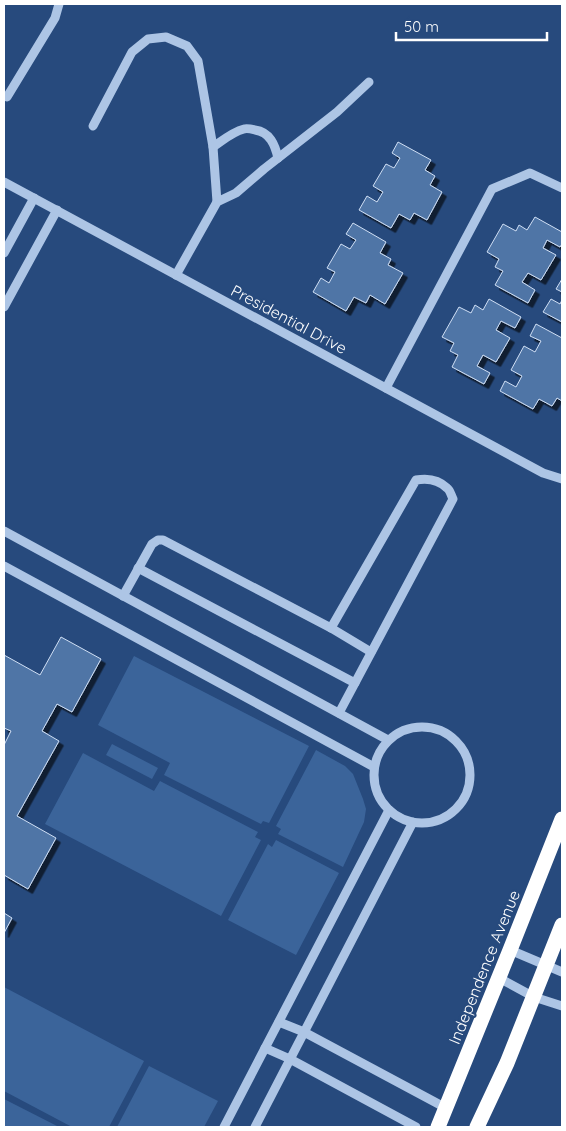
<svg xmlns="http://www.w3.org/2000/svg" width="566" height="1131" viewBox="0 0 566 1131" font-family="Quicksand,sans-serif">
<defs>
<filter id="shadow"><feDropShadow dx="4.5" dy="4.5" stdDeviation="0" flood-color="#0009"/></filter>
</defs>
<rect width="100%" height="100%" fill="#274a7d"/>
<g fill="#3b649a">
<polygon points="134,656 309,746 269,823 263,821 261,824 164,775 170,763 98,725"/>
<polygon points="112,744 158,768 152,779 106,755"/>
<polygon points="316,750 345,766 353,774 363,799 366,809 364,822 343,867 278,834 281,829 276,826"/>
<polygon points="83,753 154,791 160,781 258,832 255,837 261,840 221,916 45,824"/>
<polygon points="276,840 339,873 296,955 228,920 268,844 272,847"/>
<polygon points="4,987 144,1061 109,1127 72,1127 4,1091"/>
<polygon points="149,1066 218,1101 204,1127 117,1127"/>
<polygon points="4,1099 59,1127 4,1127"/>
</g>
<g fill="#5074a6" stroke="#cfdff4" filter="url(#shadow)">
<polygon points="398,142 431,160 425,170 435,176 430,185 442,192 427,220 414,213 410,220 399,214 391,228 359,210 367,196 377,202 383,192 373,186 386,164 394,168 400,158 392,153"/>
<polygon points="535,217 562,232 562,244 560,247 547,240 543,248 556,255 541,280 528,273 522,282 535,290 528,303 495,285 503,271 495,267 499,259 487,252 503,224 516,231 519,225 527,230"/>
<polygon points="353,223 386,242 380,253 391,259 388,265 403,273 385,304 370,295 366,303 354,297 346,311 313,292 321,278 329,283 335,272 327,268 341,244 350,249 356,240 346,234"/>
<polygon points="562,279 562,292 556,289"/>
<polygon points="489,299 521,317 515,328 501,321 496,330 510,338 496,362 483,355 477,366 490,373 484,384 452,367 458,355 450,351 454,343 442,337 459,307 471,313 475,305 483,310"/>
<polygon points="551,299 560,304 562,300 562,322 543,312"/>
<polygon points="536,324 562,338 562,401 557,398 552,406 539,399 533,409 500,391 505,381 516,387 522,376 511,370 524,346 535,352 541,341 530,336"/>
<polygon points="61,637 101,659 72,712 57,704 42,731 59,741 17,816 56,838 28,889 4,875 4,745 11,731 4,728 4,655 40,675"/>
<polygon points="4,913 12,918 4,933"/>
</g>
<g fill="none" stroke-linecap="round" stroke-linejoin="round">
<g stroke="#adc5e5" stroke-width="9">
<polyline points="7,97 55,18 59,4"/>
<polyline points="93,126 132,52 148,39 166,37 187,46 198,61 213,147 217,202"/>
<path d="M213,147C222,141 232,132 244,129C247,128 251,129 255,130C270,132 275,145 278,158"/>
<polyline points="4,182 543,473 562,479"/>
<polyline points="4,253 34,198"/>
<polyline points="176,275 217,202 236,193 264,169 337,112 369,82"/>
<polyline points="4,307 57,210"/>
<polyline points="386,388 492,189 530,173 562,188"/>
<polyline points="4,531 388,740"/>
<polyline points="4,566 374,767"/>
<polyline points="138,568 355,683"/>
<polyline points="123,596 152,544 158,540 163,540 331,628 371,652"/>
<path d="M331,628L416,480C427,478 438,479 447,488C450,490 451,495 453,499L339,713"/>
<circle cx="422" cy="775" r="48"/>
<polyline points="510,950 562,972"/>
<polyline points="499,978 534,997 562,1006"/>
<polyline points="279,1022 304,1032 446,1108"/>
<polyline points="265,1048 290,1059 416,1127"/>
<polyline points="224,1127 389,810"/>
<polyline points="255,1127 413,822"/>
</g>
<g stroke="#fff" stroke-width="15">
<polyline points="438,1127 510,950 562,819"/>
<polyline points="477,1127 507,1063 562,925"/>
</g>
</g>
<g text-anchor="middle" stroke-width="4.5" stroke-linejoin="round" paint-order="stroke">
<g font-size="16" fill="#fff" stroke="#274a7d">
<text transform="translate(289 319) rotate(28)" y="6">Presidential Drive</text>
<text transform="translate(484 967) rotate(-68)" y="6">Independence Avenue</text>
</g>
</g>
<rect width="566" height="1131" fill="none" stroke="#ffffff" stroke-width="10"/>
<path d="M396 32v8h151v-8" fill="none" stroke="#ffffff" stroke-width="2.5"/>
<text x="404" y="32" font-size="15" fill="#ffffff" stroke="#274a7d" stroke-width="4" paint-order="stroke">50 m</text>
</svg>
